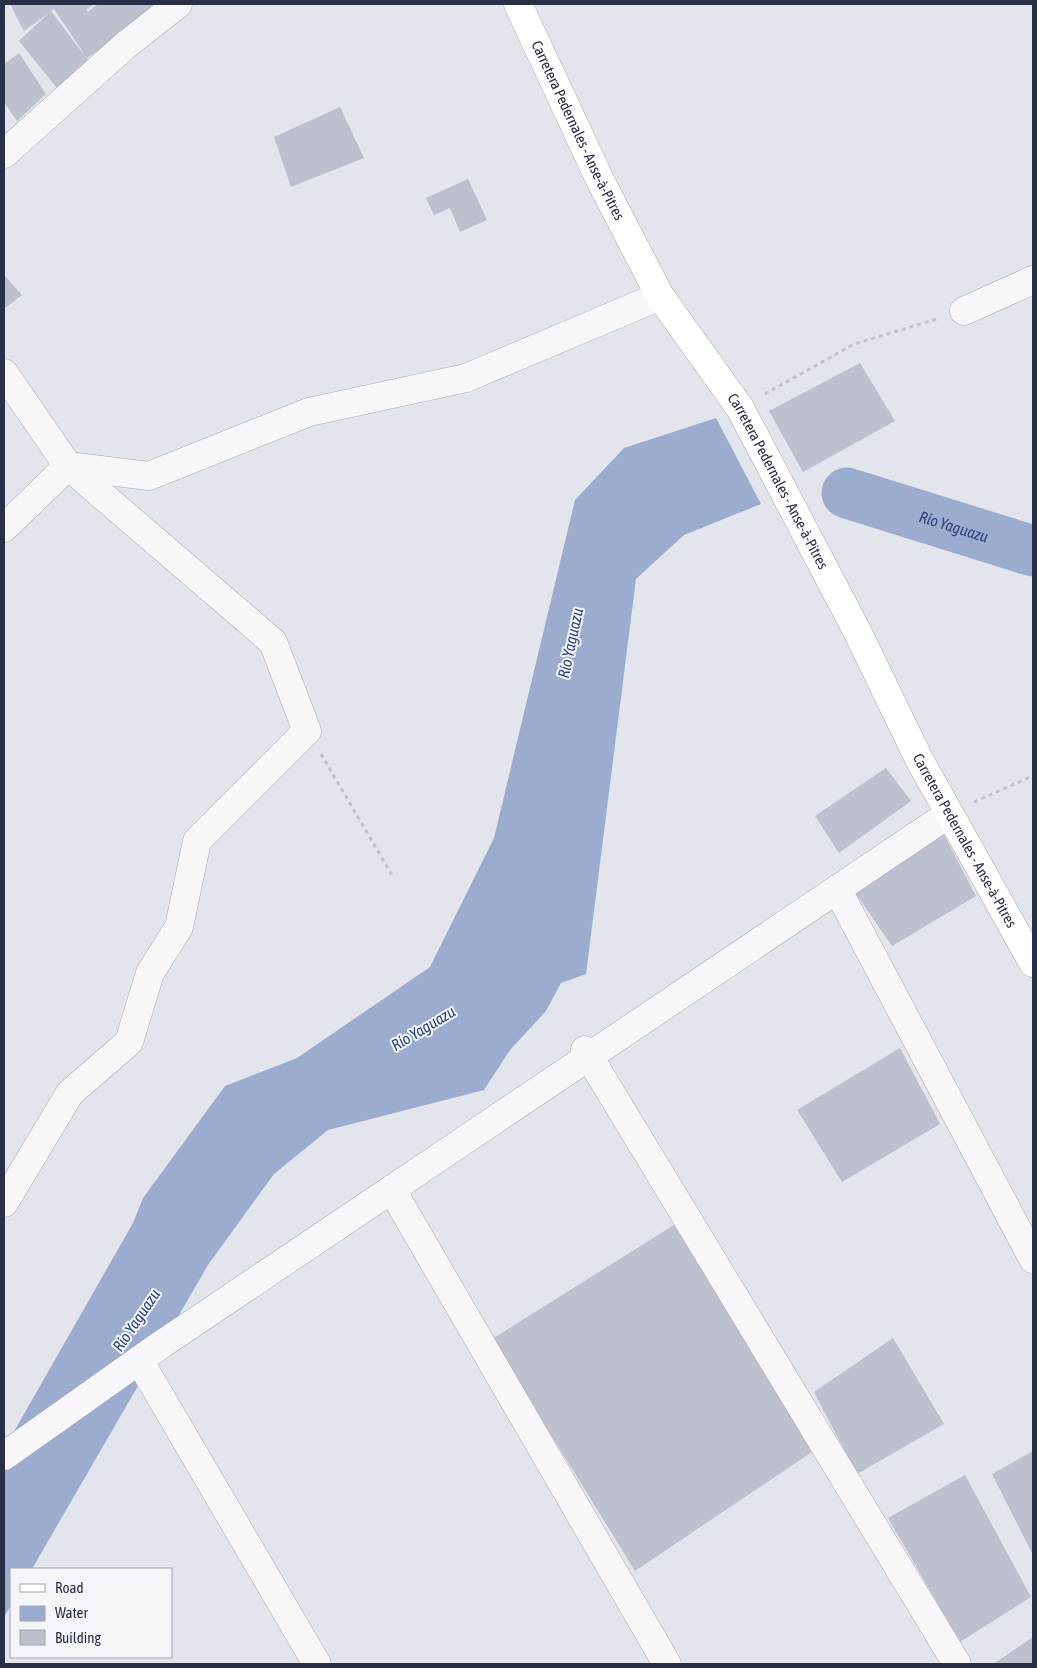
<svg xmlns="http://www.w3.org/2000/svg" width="1037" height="1668" viewBox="0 0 1037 1668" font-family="'Asap Condensed',sans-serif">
<rect width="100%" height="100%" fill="#e3e5ec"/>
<polygon fill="#9cacce" points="716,418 761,504 684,535 636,579 586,974 561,983 546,1011 510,1050 484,1090 328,1130 274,1174 208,1265 32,1569 11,1569 11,1605 4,1617 4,1449 133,1223 143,1198 225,1086 297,1058 430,967 494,838 575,500 624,448"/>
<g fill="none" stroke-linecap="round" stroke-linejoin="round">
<path stroke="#9cacce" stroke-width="51" id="s1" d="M847,493L1033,551"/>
</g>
<g fill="#bdc0cd" fill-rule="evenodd">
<path d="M10,4H94L86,10L88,12L98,4H154L144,13L145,14L111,42L87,58L89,61L57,88L19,41L50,12L24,31ZM54,9L83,52H82L51,11Z"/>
<polygon points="19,53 46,94 17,121 4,102 4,64"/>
<polygon points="340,107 364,158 291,187 274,137"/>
<polygon points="468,179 487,220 460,232 450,208 434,215 426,198"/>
<polygon points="4,275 22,295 4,309"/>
<polygon points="860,363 895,421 803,472 769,411"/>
<polygon points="886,768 911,801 839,853 815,816"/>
<polygon points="942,831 976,896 892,946 854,891"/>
<polygon points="900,1048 940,1124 842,1182 797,1110"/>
<polygon points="674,1225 815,1450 635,1571 492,1339"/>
<polygon points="893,1338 944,1424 857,1474 814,1392"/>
<polygon points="1033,1451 1033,1555 992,1474"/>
<polygon points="965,1475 1031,1597 960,1642 888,1518"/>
<polygon points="1033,1637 1033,1664 993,1664"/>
</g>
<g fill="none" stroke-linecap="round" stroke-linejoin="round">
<g stroke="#a7abb7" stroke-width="29">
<g id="minor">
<polyline points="4,154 127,44 178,4"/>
<polyline points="964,311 1033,280"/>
<polyline points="4,373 68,466 273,642 307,731 197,841 179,927 150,973 129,1042 70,1093 4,1203"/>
<polyline points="4,528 68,466 149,476 309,412 466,378 660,296"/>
<polyline points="837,889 1033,1259"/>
<polyline points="585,1050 957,1664"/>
<polyline points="392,1190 667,1664"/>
<polyline points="139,1360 317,1664"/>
<polyline points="4,1456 162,1344 949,814"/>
</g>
</g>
<g stroke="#a2a7b9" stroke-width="29">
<g id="primary">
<path id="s2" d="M518,4L600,180L660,296L740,408L856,629L920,761L1033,963"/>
</g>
</g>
<g stroke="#c1c3cb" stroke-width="3" stroke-dasharray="4 4" stroke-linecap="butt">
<polyline points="765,394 854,344 937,319"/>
<polyline points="321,754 392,875"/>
<polyline points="974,802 1028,778 1033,779"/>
</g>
<use href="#minor" stroke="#f7f7fa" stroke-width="28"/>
<use href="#primary" stroke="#fff" stroke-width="28"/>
</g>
<g text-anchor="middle" stroke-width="4" stroke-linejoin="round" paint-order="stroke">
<g font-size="15" fill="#292f46" stroke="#f3f5f9">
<text dy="5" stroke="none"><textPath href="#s2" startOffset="140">Carretera Pedernales - Anse-à-Pitres</textPath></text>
<text dy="5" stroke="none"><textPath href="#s2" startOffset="545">Carretera Pedernales - Anse-à-Pitres</textPath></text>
<text dy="5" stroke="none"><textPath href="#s2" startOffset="950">Carretera Pedernales - Anse-à-Pitres</textPath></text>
</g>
<g font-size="16" font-style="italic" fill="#30457e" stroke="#f3f5f9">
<text dy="6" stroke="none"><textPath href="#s1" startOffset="112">Río Yaguazu</textPath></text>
<text transform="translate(570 643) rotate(-78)" y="6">Río Yaguazu</text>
<text transform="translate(423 1028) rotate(-31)" y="6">Río Yaguazu</text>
<text transform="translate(136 1320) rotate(-56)" y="6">Río Yaguazu</text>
</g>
</g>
<rect width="1037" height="1668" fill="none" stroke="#292f46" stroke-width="10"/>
<rect x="10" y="1568" width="162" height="90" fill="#f3f5f9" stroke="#a2a6b1"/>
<rect x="20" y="1584" width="25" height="8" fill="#ffffff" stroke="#a2a6b1"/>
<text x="55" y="1593" font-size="15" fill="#292f46">Road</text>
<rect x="20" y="1606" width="25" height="15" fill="#9cacce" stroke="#a2a6b1"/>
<text x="55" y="1618" font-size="15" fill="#292f46">Water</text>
<rect x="20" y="1630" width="25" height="15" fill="#bdc0cd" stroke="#a2a6b1"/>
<text x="55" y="1643" font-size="15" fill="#292f46">Building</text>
</svg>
